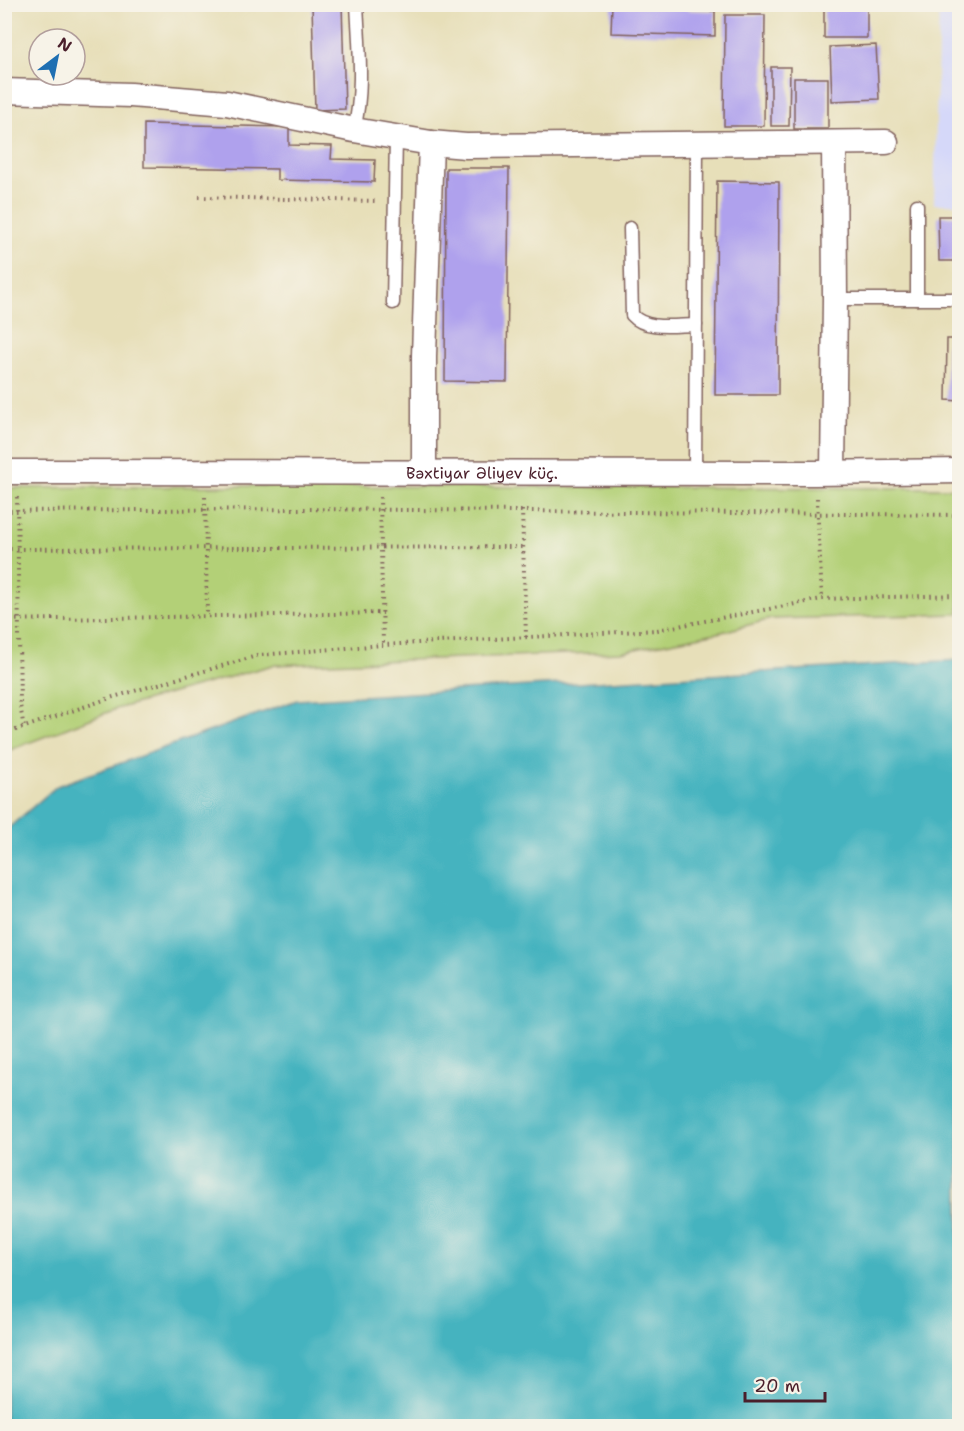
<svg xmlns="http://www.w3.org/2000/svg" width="964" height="1431" viewBox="0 0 964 1431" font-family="'Shantell Sans',sans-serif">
<rect width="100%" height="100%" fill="#f7f3e8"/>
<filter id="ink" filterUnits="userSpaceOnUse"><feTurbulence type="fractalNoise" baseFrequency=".0167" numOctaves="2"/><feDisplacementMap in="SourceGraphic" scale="12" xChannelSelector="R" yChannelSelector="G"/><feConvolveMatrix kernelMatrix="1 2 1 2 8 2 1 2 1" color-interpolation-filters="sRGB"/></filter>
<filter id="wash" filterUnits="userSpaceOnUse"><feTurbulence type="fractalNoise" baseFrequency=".008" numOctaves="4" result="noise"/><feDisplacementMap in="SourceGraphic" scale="24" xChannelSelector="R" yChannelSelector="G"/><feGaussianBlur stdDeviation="1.35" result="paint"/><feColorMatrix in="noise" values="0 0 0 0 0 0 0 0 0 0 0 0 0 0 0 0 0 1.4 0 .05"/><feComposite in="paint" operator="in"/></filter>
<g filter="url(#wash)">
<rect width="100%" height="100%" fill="#e7dfb9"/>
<polygon fill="#d5d8f9" points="939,5 959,5 959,204 934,204"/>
<polygon fill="#b3d077" stroke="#7e7851" stroke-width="1.5" points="232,486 959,488 959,614 771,619 722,632 620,652 273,665 116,709 5,752 5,488"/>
<polygon fill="#44b3bf" stroke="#476975" stroke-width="1.5" points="959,660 959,1426 5,1426 5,831 57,786 297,700"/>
<g id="blocks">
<g fill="#afa1ed">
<polygon points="312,4 342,4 345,109 315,110"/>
<polygon points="612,4 686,4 686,10 715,11 715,36 611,33"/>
<rect x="824" y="4" width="43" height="34"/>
<polygon points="725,15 765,15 764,126 724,126"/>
<polygon points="876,45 879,99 832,101 830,47"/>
<polygon points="771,67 790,67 789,126 771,126"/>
<rect x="794" y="78" width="34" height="51"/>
<polygon points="144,124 289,127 289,145 332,146 331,159 375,160 374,182 277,180 277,169 144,167"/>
<polygon points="446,168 509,168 507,382 445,381"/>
<polygon points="717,181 779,182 778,395 715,395"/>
<polygon points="938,216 960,216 960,261 939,261"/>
<polygon points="947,339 960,339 960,401 946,400"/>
</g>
</g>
</g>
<g filter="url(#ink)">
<use href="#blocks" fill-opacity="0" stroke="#81625d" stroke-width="1.5"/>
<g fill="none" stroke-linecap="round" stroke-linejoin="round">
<g stroke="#81625d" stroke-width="15">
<g id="service">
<path d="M354,130C364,89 359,47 357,4"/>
<polyline points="917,205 917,299"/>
<path d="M630,228L632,315C646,331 676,325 696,325"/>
<polyline points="835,299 960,299"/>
<polyline points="393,303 396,137"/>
<polyline points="695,473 697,144"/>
</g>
</g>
<g stroke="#81625d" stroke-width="27">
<g id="minor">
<polyline points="4,91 131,95 227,103 354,130 431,143 466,146 886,142"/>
<path id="s1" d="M4,472L815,473L960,471"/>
<polyline points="833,472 835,299 834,143"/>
<polyline points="424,473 424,356 431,143"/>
</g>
</g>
<g stroke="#81625d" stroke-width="4" stroke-dasharray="1.5 4.5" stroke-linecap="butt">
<polyline points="199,197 376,201"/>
<polyline points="17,497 20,705 24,728"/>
<polyline points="205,497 207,616"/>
<polyline points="380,497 383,645"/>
<polyline points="817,498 822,599"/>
<polyline points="522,510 526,637"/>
<polyline points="4,511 301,509 960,515"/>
<polyline points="4,549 523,547"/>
<polyline points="4,620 383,613"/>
<polyline points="4,734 110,698 260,655 383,645 657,630 822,599 960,595"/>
</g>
<use href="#service" stroke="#fff" stroke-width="12"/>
<use href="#minor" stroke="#fff" stroke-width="24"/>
</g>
</g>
<g text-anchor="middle" stroke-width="5" stroke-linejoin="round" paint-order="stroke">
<g font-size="16" fill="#4a1f2b" stroke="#f7f3e8">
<text dy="6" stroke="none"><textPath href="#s1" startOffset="478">Bəxtiyar Əliyev küç.</textPath></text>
</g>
</g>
<rect width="964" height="1431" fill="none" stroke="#f7f3e8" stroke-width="24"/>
<g transform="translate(57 57) rotate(32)"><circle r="28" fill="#f7f3e8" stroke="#b29e9c" stroke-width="1.5"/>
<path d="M0-4.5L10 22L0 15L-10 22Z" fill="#1f6fb2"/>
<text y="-9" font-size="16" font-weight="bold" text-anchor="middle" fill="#4a1f2b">N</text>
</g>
<path d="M745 1392v9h80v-9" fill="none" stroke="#4a1f2b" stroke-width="3"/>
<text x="754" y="1392" font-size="18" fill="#4a1f2b" stroke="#f7f3e8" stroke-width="4.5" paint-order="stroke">20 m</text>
</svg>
